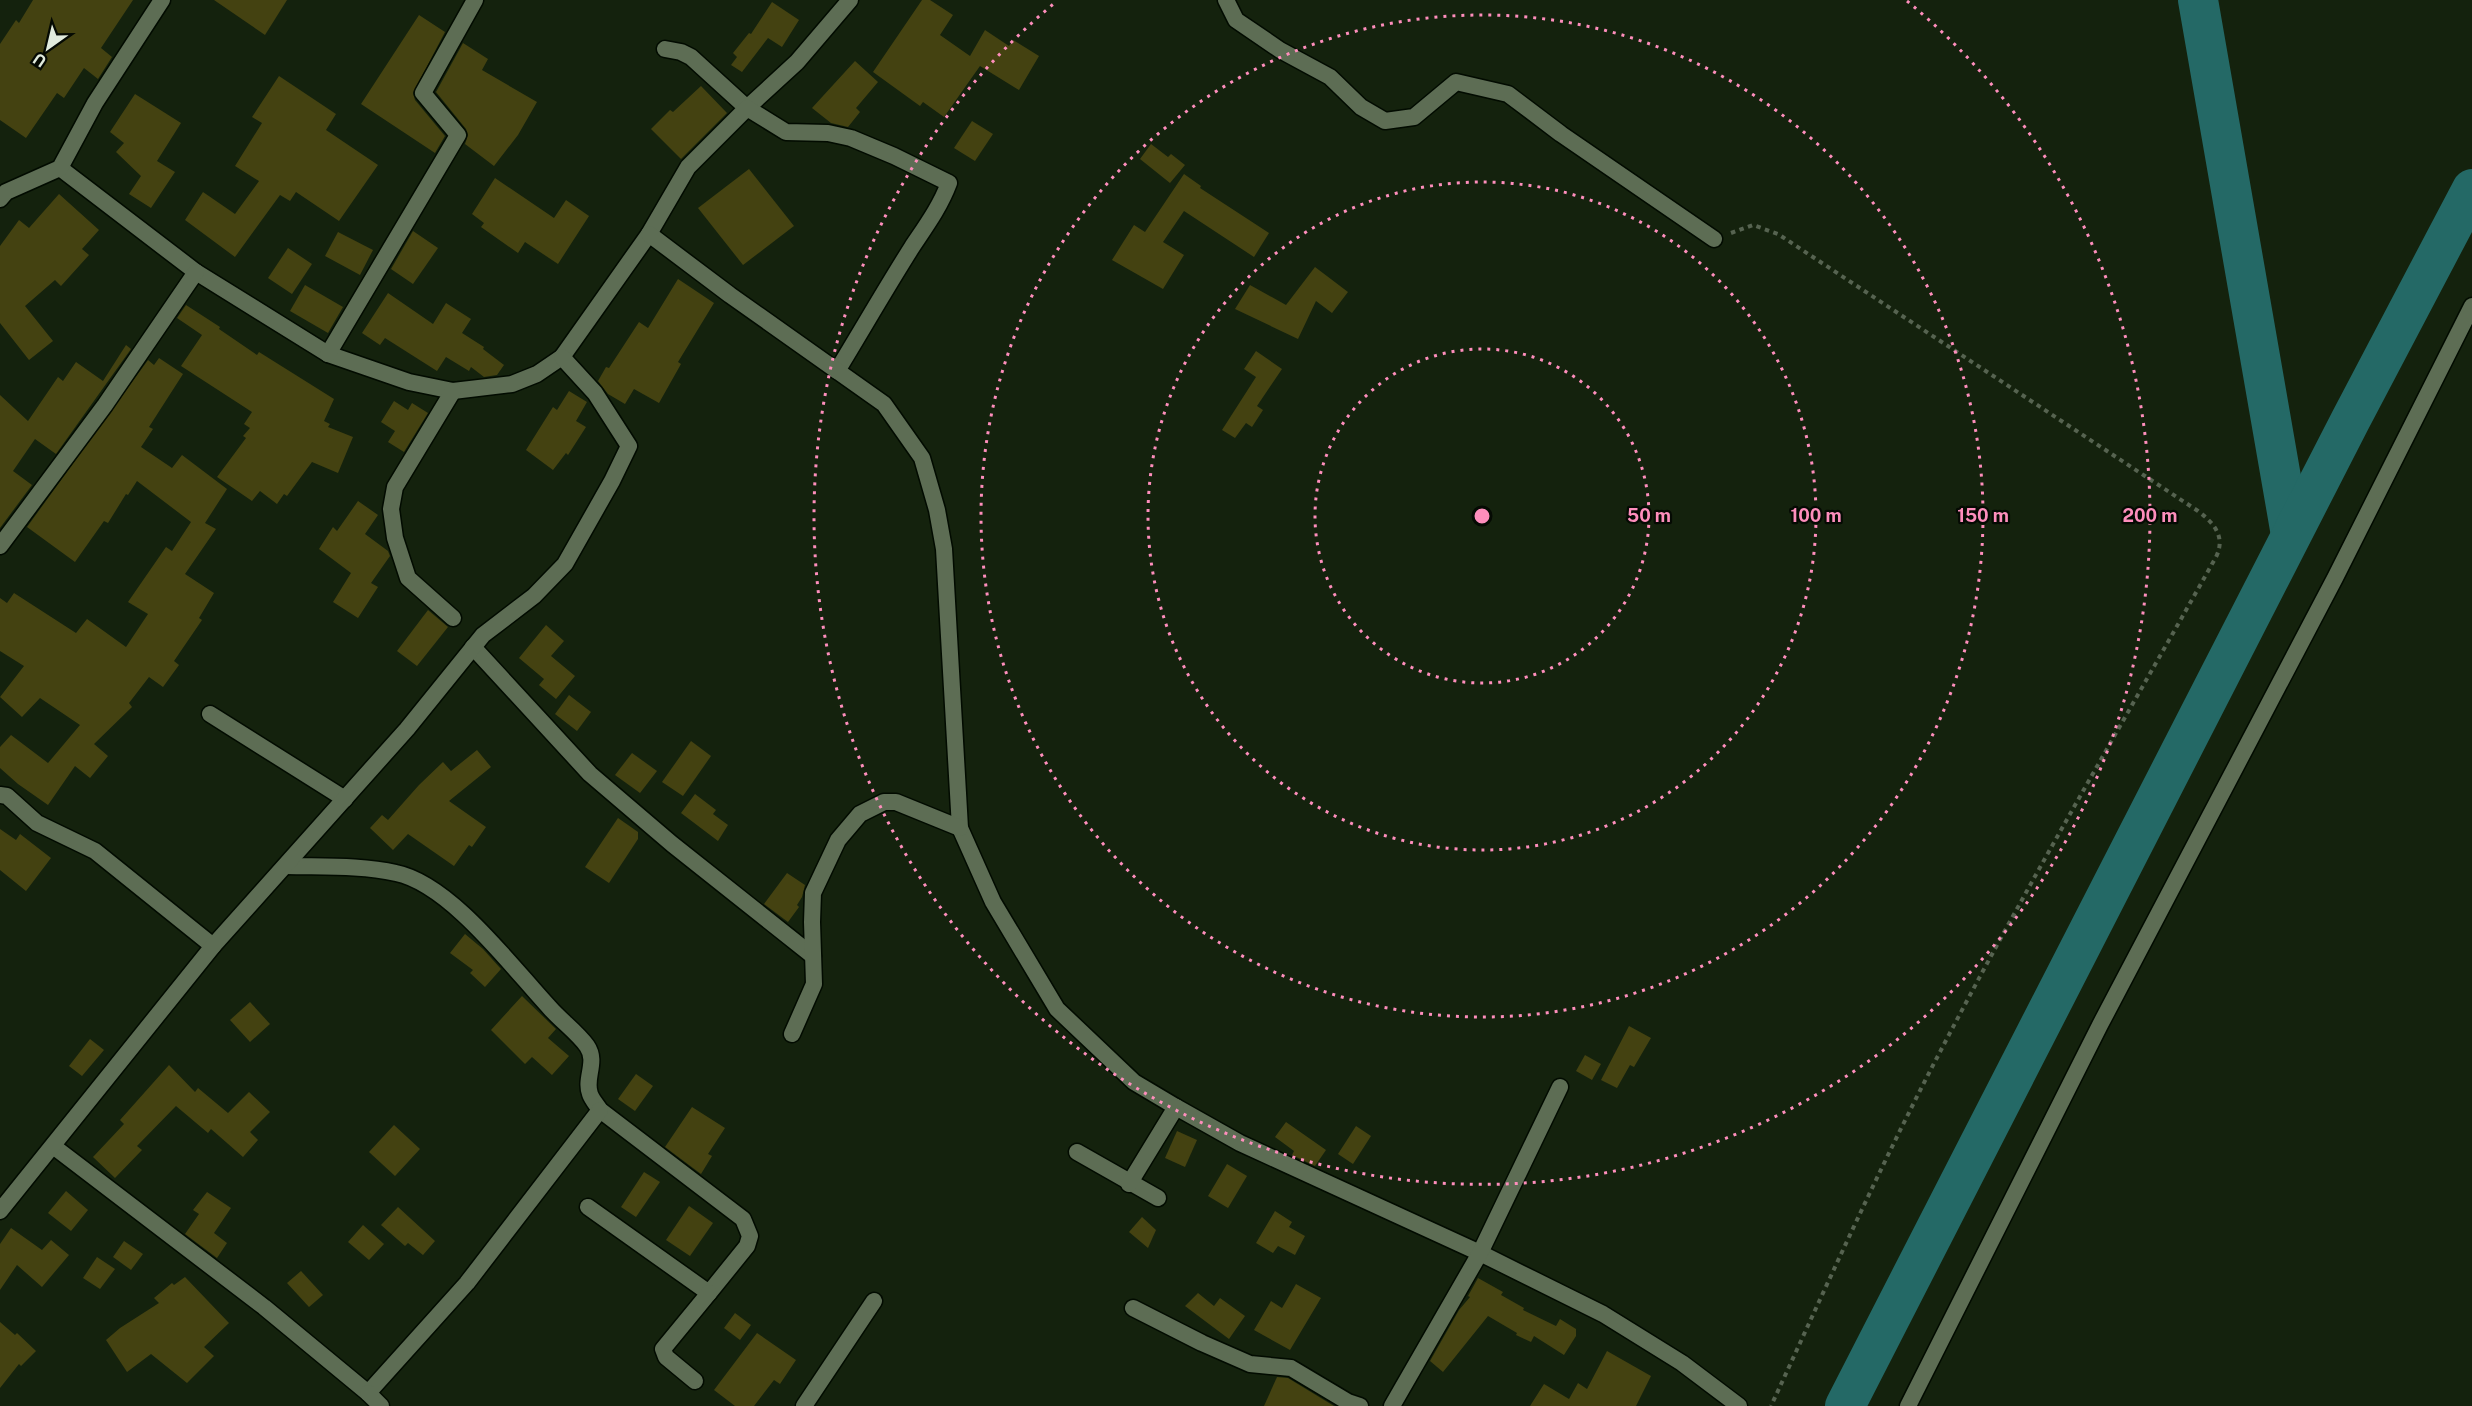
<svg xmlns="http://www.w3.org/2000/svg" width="2472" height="1406" viewBox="0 0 2472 1406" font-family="'Public Sans',sans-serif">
<rect width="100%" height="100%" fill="#14220d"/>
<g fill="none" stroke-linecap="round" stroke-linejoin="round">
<g stroke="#246966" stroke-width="40">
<polyline points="2198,0 2291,535"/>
<polyline points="1845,1406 2350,421 2472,189"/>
</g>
</g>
<g fill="#444211">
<polygon points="33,0 133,0 101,48 112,57 98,79 84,68 64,98 57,93 26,138 0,120 0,44 16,20 19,23"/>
<polygon points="214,0 287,0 265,35"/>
<polygon points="922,0 930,0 953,15 940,35 970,56 985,30 1009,46 1013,40 1039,56 1019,90 980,66 944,117 923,102 920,106 873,72"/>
<polygon points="772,2 799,20 782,47 768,38 742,72 731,65 737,57 733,53 749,33 751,34"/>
<polygon points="419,15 445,32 413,93 415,100 445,136 435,153 361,104"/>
<polygon points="463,43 488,59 482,70 537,102 518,135 494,166 465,144 468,135 466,129 436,92"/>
<polygon points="855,61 878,82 856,108 860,112 848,127 831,123 812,108"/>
<polygon points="279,76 336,114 326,130 378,165 339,221 296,192 290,201 280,195 235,257 185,220 203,192 235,214 259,181 235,166 262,123 252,117"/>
<polygon points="701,86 727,113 681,159 651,129 670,110 673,112"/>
<polygon points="135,94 181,123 157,161 175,172 151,208 129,194 141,176 116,152 124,143 110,132"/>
<polygon points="972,121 993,134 975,161 954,148"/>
<polygon points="1151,144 1168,157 1171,154 1185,165 1170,183 1140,159"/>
<polygon points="749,169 794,226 743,265 698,208"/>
<polygon points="1184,174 1201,186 1200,188 1269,233 1254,257 1184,211 1163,242 1184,255 1163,289 1112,260 1134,225 1145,232"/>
<polygon points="495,178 554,218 566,200 589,216 558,264 525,242 518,253 481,227 484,223 472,214"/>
<polygon points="59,194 99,230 82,249 89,255 61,286 55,280 25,306 53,341 29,360 0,323 0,246 19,220 29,228"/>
<polygon points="413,231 438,248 413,284 391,269"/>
<polygon points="338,232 373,250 360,275 325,256"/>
<polygon points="288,248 312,264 292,294 268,278"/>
<polygon points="1315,267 1348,292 1332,313 1316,301 1298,339 1235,309 1250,285 1286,305"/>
<polygon points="678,279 714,303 678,362 681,364 659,403 634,389 625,404 608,394 598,381 606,367 609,368 639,322 648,328"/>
<polygon points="305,285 343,307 328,333 290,311"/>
<polygon points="388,293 433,324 446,303 471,319 462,333 484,347 483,349 504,365 497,375 484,377 471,367 469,371 446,357 437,371 385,338 380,345 362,333"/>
<polygon points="186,305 220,327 219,329 257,355 259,352 334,399 324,421 330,424 328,427 353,437 338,473 312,462 287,496 284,494 277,504 260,491 252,501 217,477 246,438 243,436 250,428 244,424 252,412 181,366 202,335 177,318"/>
<polygon points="126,345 131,349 56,454 35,439 13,471 32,485 0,528 0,395 28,421 58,377 63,381 76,362 103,381"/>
<polygon points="1256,351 1282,369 1257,406 1263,410 1252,427 1246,423 1235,438 1222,430 1256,377 1244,369"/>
<polygon points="159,358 183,374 149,427 153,429 141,447 172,468 182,455 227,489 205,523 216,529 185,574 214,593 199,618 202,620 174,661 179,665 163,687 149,677 129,703 132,707 94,744 108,756 90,778 75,766 48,805 18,784 0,768 0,747 11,735 48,763 80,725 40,698 22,717 0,697 24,666 0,651 0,598 7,603 14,593 76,633 87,619 126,647 148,614 128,602 166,547 172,551 191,522 137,481 128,495 126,494 108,523 104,521 75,562 27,527 148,360 154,365"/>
<polygon points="569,391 587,402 576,421 586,427 568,455 566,453 553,470 526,450 553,407 557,410"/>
<polygon points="394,401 408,410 412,403 428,413 404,452 388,442 395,431 381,422"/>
<polygon points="358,501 378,515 365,534 388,551 390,556 371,583 378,587 358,618 333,602 351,573 319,549 333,527 337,531"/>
<polygon points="428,610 448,627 417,666 397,651"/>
<polygon points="546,625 564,641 551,656 575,676 556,699 539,685 544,679 519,658"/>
<polygon points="569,695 591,712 577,731 555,714"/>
<polygon points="691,741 711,756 683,796 662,782"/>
<polygon points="477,750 491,767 449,801 486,827 472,847 469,845 454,866 408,834 393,850 370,828 382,815 388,820 419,785 443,762 451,771"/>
<polygon points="632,753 657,771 640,793 615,775"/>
<polygon points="695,794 716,810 713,814 728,825 718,841 681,813"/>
<polygon points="618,818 638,832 638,839 609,883 585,867"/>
<polygon points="0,829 16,840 20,834 51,858 26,891 0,870"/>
<polygon points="787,873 805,885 802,897 797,905 799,907 788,922 764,904"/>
<polygon points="465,934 483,949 501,969 485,987 470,973 473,970 450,953"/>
<polygon points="522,996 556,1029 548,1038 569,1056 552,1075 532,1057 525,1064 491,1030"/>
<polygon points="250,1002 270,1024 250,1042 230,1020"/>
<polygon points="1629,1026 1651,1038 1634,1067 1630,1065 1617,1088 1601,1080"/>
<polygon points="90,1039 104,1050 82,1076 69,1066"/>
<polygon points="1585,1055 1601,1064 1592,1080 1576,1071"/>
<polygon points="169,1065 195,1092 198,1088 228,1113 249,1092 270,1112 250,1132 258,1140 243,1157 211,1129 208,1133 176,1106 137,1146 142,1150 115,1178 93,1157 124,1124 120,1120"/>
<polygon points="636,1074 653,1086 635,1111 618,1099"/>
<polygon points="692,1107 725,1128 708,1154 712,1156 701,1174 665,1147"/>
<polygon points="1286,1122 1326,1150 1315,1166 1292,1155 1294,1151 1275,1137"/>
<polygon points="394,1125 420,1149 395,1176 369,1152"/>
<polygon points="1356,1126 1371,1136 1353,1164 1338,1154"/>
<polygon points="1177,1131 1197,1140 1185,1167 1165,1158"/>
<polygon points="1227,1164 1247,1176 1228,1208 1208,1196"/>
<polygon points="644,1172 660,1182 636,1217 621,1207"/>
<polygon points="66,1191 88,1210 71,1231 48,1213"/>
<polygon points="207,1192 231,1208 214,1233 227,1243 217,1258 185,1234 199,1214 193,1210"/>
<polygon points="689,1206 713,1223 690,1256 666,1240"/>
<polygon points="398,1207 435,1241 423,1255 408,1243 405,1246 381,1225"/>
<polygon points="1275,1211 1292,1222 1289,1227 1305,1236 1295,1255 1278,1246 1273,1253 1256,1243"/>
<polygon points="1142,1217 1156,1230 1148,1248 1129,1232"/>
<polygon points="363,1225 384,1244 369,1260 348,1242"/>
<polygon points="11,1228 42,1250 51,1240 69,1255 42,1287 17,1265 0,1290 0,1244"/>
<polygon points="124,1241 143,1254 131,1270 113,1257"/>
<polygon points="97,1257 115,1269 100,1289 83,1278"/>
<polygon points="301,1271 323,1295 309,1307 287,1283"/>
<polygon points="185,1277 229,1323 204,1347 214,1356 187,1383 151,1354 127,1372 106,1340 120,1328 159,1303 154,1298 172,1283 174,1285"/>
<polygon points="1478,1278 1503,1292 1501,1295 1524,1308 1523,1310 1556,1326 1560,1319 1576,1329 1576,1336 1564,1355 1534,1336 1531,1342 1516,1335 1517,1333 1488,1316 1443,1372 1430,1361 1459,1310 1470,1297 1468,1296"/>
<polygon points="1296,1284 1321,1298 1290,1350 1254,1330 1271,1301 1282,1308"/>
<polygon points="1198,1293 1214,1306 1220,1298 1245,1316 1229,1339 1185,1306"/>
<polygon points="735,1313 751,1325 740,1340 724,1328"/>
<polygon points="0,1322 15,1335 17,1333 36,1351 21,1366 19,1364 0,1388"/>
<polygon points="757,1333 796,1360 780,1384 774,1380 754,1406 735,1406 714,1390"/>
<polygon points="1607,1351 1651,1376 1636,1406 1530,1406 1544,1384 1569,1399 1578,1383 1587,1389"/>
<polygon points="1277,1377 1288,1378 1334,1406 1264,1406"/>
</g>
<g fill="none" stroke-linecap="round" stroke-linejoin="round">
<g stroke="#020b00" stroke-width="19">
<g id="minor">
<polyline points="1226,0 1236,20 1280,50 1330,77 1361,107 1385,121 1414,117 1456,82 1508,94 1561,134 1714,239"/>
<polyline points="665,49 681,52 691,57 747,108 797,62 850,0"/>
<path d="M60,168L196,272L328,354L409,382L453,391L512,384L537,374L562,357L649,234L688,167L747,108L786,132L828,133L851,138L894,156L949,183C940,207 926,226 912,247C886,288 862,330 837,371"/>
<polyline points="0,199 6,192 60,168 95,103 162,0"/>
<polyline points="649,234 730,295 884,404 922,458 937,510 944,549 960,828 993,902 1057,1009 1134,1082 1176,1107 1240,1143 1480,1253 1603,1314 1682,1363 1739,1406"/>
<polyline points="328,354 458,135 423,93 475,0"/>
<polyline points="453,391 395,487 391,509 395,538 408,578 453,618"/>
<polyline points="0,546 105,405 196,272"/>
<polyline points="473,647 590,774 672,844 813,956"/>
<polyline points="210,714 345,799"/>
<polyline points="0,795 7,796 37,823 95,851 213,946"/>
<path d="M286,866C322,867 361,865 396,873C450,884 511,966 549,1007C560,1020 577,1032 587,1046C598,1062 584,1078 590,1094C592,1100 597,1105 600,1110L743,1219L750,1236L747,1246L709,1293L588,1207"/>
<polyline points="792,1034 814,984 812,922 813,893 838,840 860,814 884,802 896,802 960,828"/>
<polyline points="53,1146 264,1307 368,1393 467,1283 600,1110"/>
<polyline points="1077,1152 1158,1198"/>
<polyline points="1129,1184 1176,1107"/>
<polyline points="0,1211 213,946 407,729 483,635 534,596 565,564 612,481 629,446 595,393 562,357"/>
<polyline points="1133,1308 1202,1343 1250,1364 1291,1368 1348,1402 1360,1406"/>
<polyline points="695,1381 666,1357 663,1349 709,1293"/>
<polyline points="368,1393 381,1406"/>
<polyline points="804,1406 874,1301"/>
<polyline points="1392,1406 1480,1253 1560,1087"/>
<polyline points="1908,1406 2100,1025 2335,578 2472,306"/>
</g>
</g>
<path stroke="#566350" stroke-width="4" stroke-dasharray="4.5 4.5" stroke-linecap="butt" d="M1731,233L1753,225L1778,234L2198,511C2214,523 2226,537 2216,557C2124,721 2028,883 1941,1050C1880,1166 1826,1287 1771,1406"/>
<use href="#minor" stroke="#5d6d54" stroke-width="16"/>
</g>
<g fill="none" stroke="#fe8ebc" stroke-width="3" stroke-dasharray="3 6">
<circle cx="1482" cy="516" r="167"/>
<circle cx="1482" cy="516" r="334"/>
<circle cx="1482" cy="516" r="501"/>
<path d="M1907 1A668 668 0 1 1 1057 1"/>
</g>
<circle cx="1482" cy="516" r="9" fill="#fe8ebc" stroke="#050a03" stroke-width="3"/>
<g font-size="18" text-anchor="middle" font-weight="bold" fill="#fe8ebc" stroke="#050a03" stroke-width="4.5" stroke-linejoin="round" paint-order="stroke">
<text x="1649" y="522">50 m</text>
<text x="1816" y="522">100 m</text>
<text x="1983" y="522">150 m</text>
<text x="2150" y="522">200 m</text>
</g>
<g transform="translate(48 48) rotate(214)" stroke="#050a03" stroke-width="4.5" paint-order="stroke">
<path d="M0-4.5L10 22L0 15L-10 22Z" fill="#e1ebdd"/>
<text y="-9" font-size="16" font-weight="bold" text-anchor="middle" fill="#e1ebdd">U</text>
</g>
</svg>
